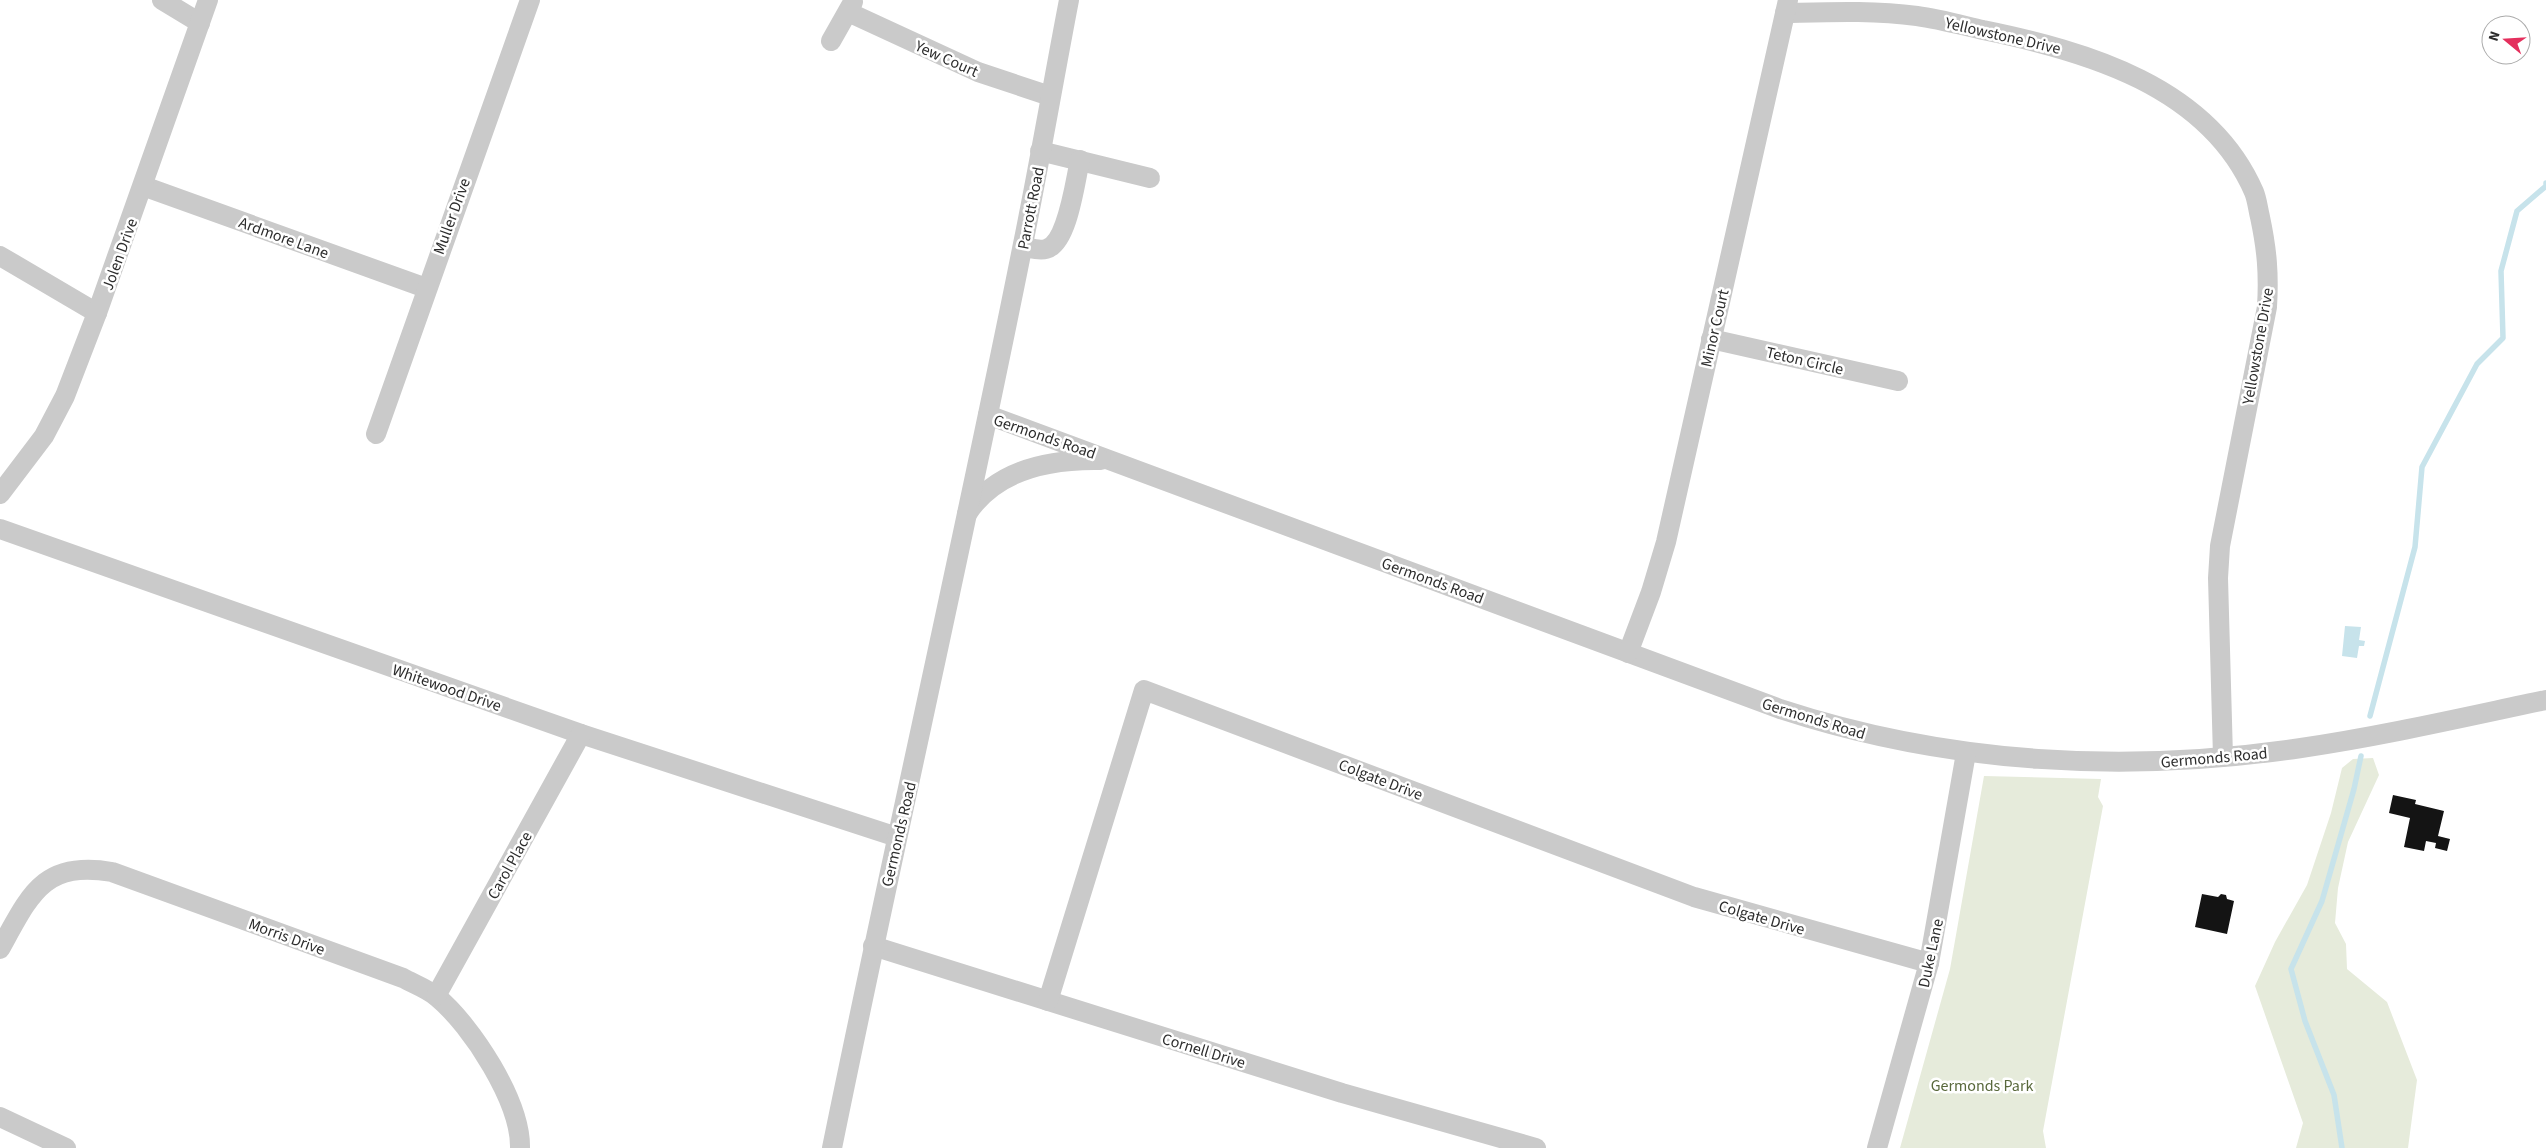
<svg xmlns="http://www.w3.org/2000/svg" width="2546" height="1148" viewBox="0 0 2546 1148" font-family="'Source Sans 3',sans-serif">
<rect width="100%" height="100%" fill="#fff"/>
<g fill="#e6ebdb">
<polygon points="2373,758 2379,775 2348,842 2338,888 2335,923 2346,944 2347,969 2387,1002 2417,1080 2408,1148 2296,1148 2303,1123 2255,986 2275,942 2307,885 2331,813 2342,768 2353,759"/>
<polygon points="1984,776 2101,779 2098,797 2103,806 2043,1131 2046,1148 1900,1148 1950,969"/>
</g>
<polygon fill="#c7e3eb" points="2345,626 2361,627 2359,640 2365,641 2364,646 2359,646 2357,658 2342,656"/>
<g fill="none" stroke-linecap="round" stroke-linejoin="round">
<g stroke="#c7e3eb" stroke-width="5.5">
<polyline points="2370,716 2415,547 2422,467 2477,364 2503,338 2501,271 2517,211 2546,186 2546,183"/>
<polyline points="2342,1148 2334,1095 2305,1021 2291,969 2322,901 2354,789 2361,756"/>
</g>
</g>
<g fill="#141414">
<polygon points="2393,795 2416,800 2415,804 2444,811 2438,836 2450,839 2447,851 2435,848 2436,843 2426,841 2424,851 2404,847 2410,818 2389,813"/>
<polygon points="2202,894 2218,897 2221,894 2226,895 2227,899 2234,901 2227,934 2195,927"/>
</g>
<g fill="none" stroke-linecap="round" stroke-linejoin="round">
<g stroke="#cacaca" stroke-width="20">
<polyline points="162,0 200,23"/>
<polyline points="848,12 978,72 1050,96"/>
<path d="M1785,13C1829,12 1873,10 1917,16C1939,19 1961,25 1983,30C2086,51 2208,86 2254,192C2257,199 2258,209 2260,217C2267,250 2269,274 2267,307L2220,546L2218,578L2223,757"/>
<polyline points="831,41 853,2"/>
<polyline points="1040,151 1150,178"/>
<polyline points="143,186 426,288"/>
<path d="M1023,247C1030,248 1039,251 1046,249C1068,243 1075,181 1080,160"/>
<polyline points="0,256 97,313"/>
<polyline points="1711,339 1898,381"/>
<path d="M988,415L1780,709C1948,764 2126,774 2301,748C2383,736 2465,717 2546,700"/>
<polyline points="376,434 530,0"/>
<polyline points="0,494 44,436 65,396 97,313 208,0"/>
<path d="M967,514C996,469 1051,459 1101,460"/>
<polyline points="0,529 581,734 897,837"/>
<polyline points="1628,653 1651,592 1666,542 1788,0"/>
<polyline points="873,946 1342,1093 1536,1148"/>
<path d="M0,949C30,895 43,860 112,872L403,978C414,984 428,989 437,997C472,1026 521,1102 520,1148"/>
<polyline points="436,996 581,734"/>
<polyline points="1048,1001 1144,690 1694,897 1929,963"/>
<polyline points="0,1117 66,1148"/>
<path d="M832,1148C893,848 962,549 1022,249C1039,166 1053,83 1069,0"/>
<polyline points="1877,1148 1929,963 1966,753"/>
</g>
</g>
<g text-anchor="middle" stroke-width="5" stroke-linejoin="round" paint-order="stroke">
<g font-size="16" fill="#2d2d2d" stroke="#fff">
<text transform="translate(2003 35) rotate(13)" y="6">Yellowstone Drive</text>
<text transform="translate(947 58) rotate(24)" y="6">Yew Court</text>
<text transform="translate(1030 208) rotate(-79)" y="6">Parrott Road</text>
<text transform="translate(451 216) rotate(-70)" y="6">Muller Drive</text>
<text transform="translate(284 237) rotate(20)" y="6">Ardmore Lane</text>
<text transform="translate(119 254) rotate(-70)" y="6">Jolen Drive</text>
<text transform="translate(1714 328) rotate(-77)" y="6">Minor Court</text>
<text transform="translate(2257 346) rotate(-80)" y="6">Yellowstone Drive</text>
<text transform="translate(1805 360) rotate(13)" y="6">Teton Circle</text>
<text transform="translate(1045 436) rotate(19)" y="6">Germonds Road</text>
<text transform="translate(1433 580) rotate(20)" y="6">Germonds Road</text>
<text transform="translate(447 687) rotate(19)" y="6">Whitewood Drive</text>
<text transform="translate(1814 718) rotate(17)" y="6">Germonds Road</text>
<text transform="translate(2214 757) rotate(-5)" y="6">Germonds Road</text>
<text transform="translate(1381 779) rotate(21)" y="6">Colgate Drive</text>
<text transform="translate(898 834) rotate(-77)" y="6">Germonds Road</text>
<text transform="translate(509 865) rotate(-61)" y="6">Carol Place</text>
<text transform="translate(1762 917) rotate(16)" y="6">Colgate Drive</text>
<text transform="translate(287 936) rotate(20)" y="6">Morris Drive</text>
<text transform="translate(1930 953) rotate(-78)" y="6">Duke Lane</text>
<text transform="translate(1204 1050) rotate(17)" y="6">Cornell Drive</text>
</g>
<g font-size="16" fill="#58683b" stroke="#fff">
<text x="1982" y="1091">Germonds Park</text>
</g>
</g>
<g transform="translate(2506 40) rotate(288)"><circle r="24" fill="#ffffff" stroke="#ababab"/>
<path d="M0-4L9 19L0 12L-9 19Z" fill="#e42f5d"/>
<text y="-8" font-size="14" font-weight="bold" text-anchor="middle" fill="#2d2d2d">N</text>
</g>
</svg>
